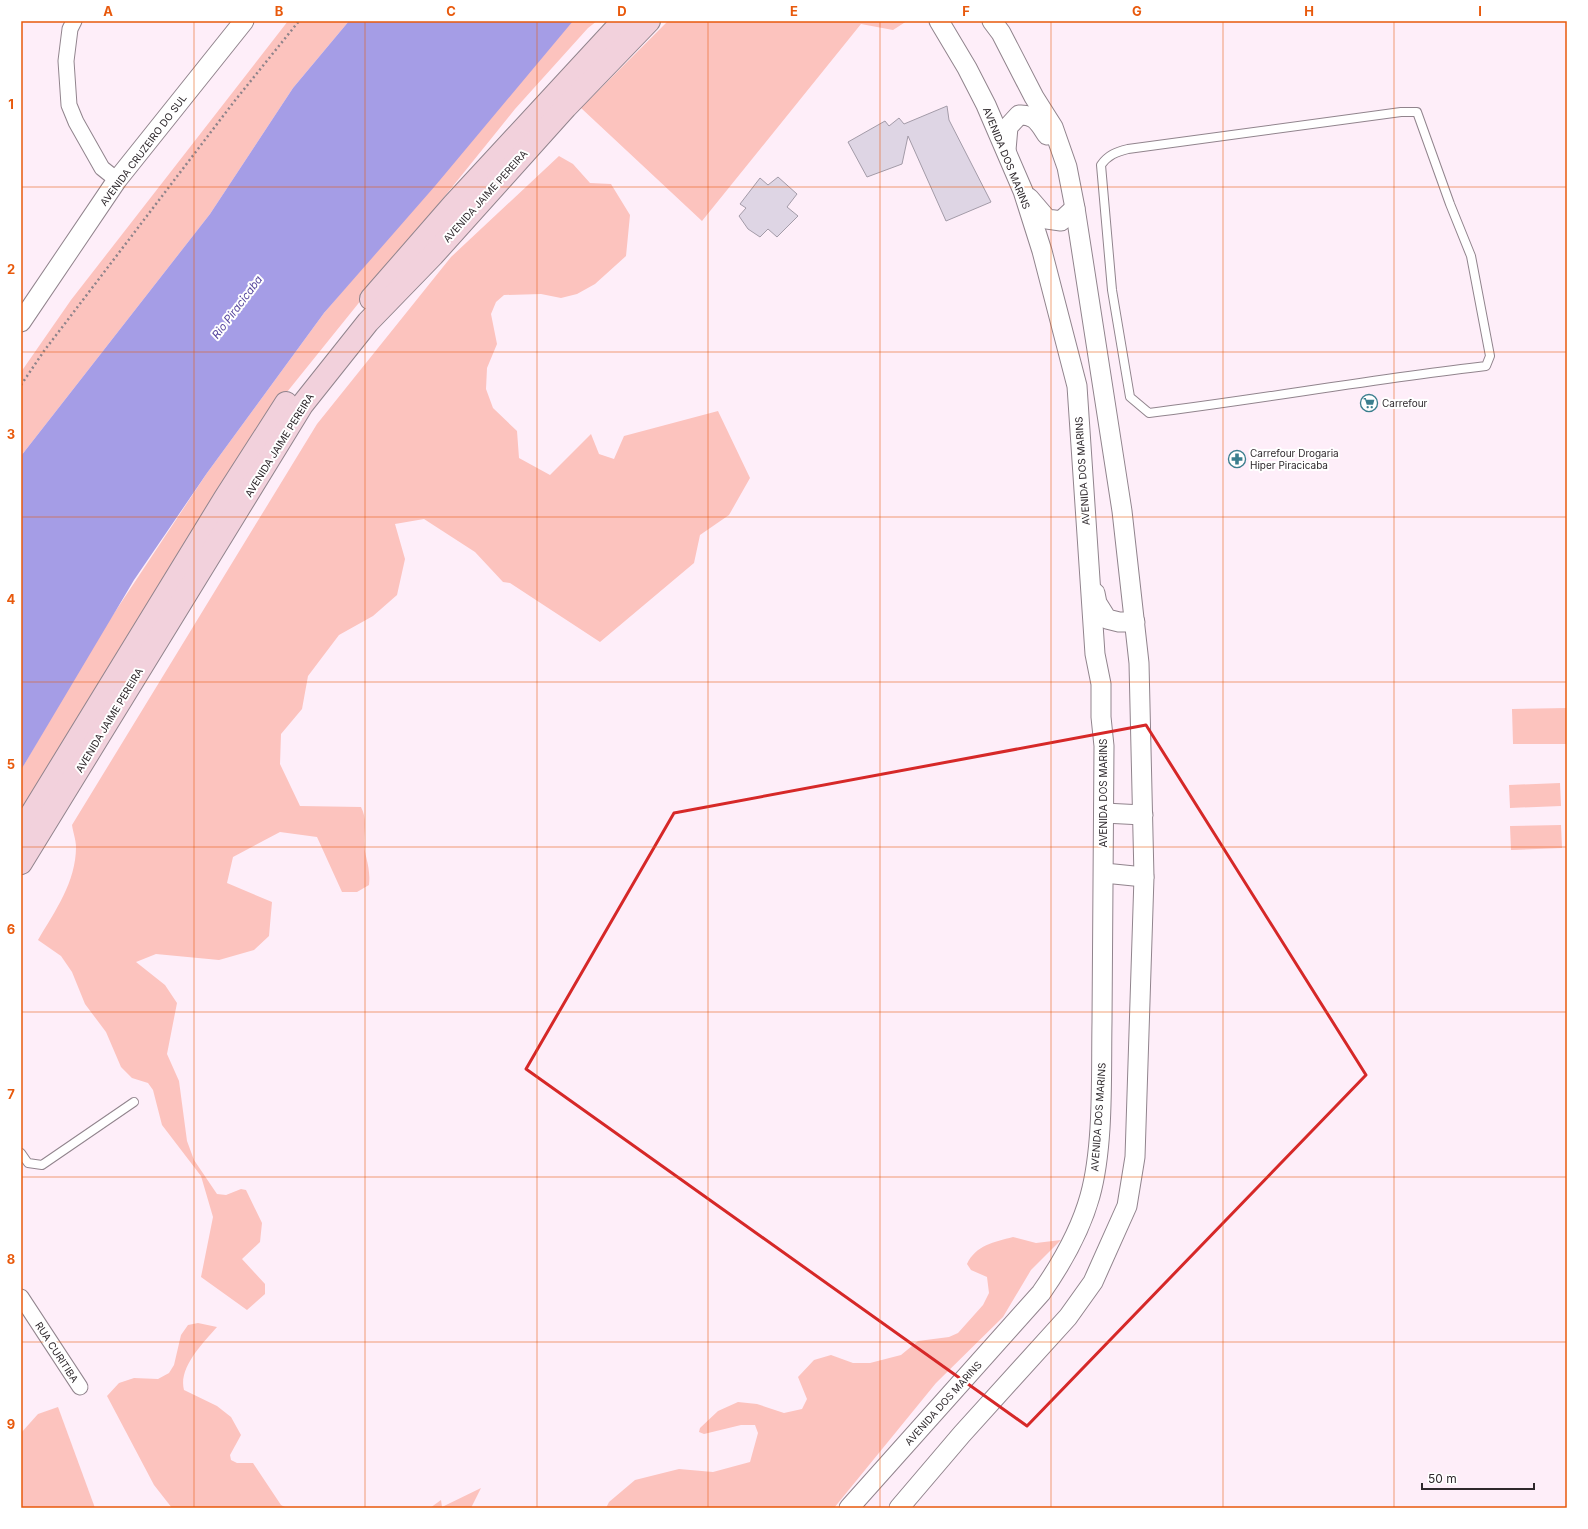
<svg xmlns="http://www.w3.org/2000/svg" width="1588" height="1529" viewBox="0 0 1588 1529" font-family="Inter,sans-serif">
<rect width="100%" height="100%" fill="#feeef9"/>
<g fill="#fcc3be">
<polygon points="288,21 349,21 293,88 210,214 21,456 21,372 71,300"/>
<polygon points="572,21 597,21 588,28 515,109 283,397 21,816 21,770 93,645 207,473 324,313"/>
<polygon points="668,21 907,21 893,30 861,24 702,221 581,108"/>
<path d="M559,156L573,164L590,183L611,184L630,215L626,256L595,284L577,294L561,298L541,294L504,295L496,302L491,314L497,344L487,368L486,389L493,408L517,431L519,458L550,475L591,434L599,454L614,459L624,436L718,411L750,478L729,515L700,535L694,563L600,642L510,583L503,582L475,552L424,519L395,524L405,559L397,595L373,616L339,635L308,676L302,709L281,734L280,764L300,806L361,807C367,818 364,829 364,841C364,857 371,865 369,885L357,892H342L317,837L280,832L233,857L227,883L272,902L269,936L254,950L219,960L156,954L136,962L165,985L177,1003L167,1054L179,1081L187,1141L194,1160L217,1194L226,1195L241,1189L246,1190L262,1223L260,1242L242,1259L265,1284V1294L247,1310L201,1277L213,1217L201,1176L162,1125L153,1090L148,1083L132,1078L121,1067L106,1032L85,1004L72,972L61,956L38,940C55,911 76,882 76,847C76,840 73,832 72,825L317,424L451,257Z"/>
<polygon points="1567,708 1567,744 1513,744 1512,709"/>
<polygon points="1560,783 1561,806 1510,808 1509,785"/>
<polygon points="1561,825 1562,848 1511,850 1510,826"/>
<path d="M1013,1237L1036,1243L1061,1240L1031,1270L1003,1317L936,1383L834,1508H606L609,1502L635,1480L679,1469L713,1472L750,1462L758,1433L755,1425H741L704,1434L699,1432L700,1428L718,1411L738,1402L757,1404L784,1413L802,1409L807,1399L798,1377L814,1360L831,1355L853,1363H870L901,1355L918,1341L949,1337L958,1333L983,1305L989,1293L987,1277L971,1270L967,1264C976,1245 994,1242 1013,1237Z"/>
<path d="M198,1323L217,1327C203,1343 178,1368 184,1390L217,1406L231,1417L241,1435L230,1455L231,1460L237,1463H253L281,1505L287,1508H172L154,1485L107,1396L119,1383L134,1378L158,1379L169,1373L174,1365L181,1335L188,1325Z"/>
<polygon points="58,1407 95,1508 21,1508 21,1433 38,1414"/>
<polygon points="481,1488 471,1508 430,1508 441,1500 442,1507"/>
</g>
<polygon fill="#a59de6" points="349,21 573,21 435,186 324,313 207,473 134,580 21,770 21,456 210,214 293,88"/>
<g fill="#ded5e4" stroke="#a39ba8">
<polygon points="947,106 949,120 991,202 946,221 908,136 902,164 867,177 848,142 885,121 889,126 899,118 904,124"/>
<polygon points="778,177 797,194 787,207 798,216 777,237 768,229 760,237 748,229 739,216 746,208 740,204 760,178 768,185"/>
</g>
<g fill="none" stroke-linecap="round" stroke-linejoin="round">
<g stroke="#91848d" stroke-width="10">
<g id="service">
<path d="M1401,112H1417L1450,204L1471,256L1490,356L1486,366C1373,379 1262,399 1149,413L1130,397L1112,290L1101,165C1108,155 1116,152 1128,149Z"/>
<polyline points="21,1153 28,1163 42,1165 134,1102"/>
</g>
</g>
<g stroke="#91848d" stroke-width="17">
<g id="minor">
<polyline points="74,21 70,29 66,61 69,105 76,122 102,168 117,180"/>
<polyline points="21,1297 80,1387"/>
</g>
</g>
<g stroke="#91848d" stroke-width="21">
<g id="tertiary">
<path d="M1006,150L1008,127L1019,115C1035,114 1039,123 1047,135"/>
<polyline points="1029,198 1047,219 1061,221 1075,208"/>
<polyline points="21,322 117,180 244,21"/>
<polyline points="1095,593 1097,603 1107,619 1119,622 1135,622"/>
<polyline points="1104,813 1143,815"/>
<polyline points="1104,873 1144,877"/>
<path d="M849,1508L1041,1293C1062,1263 1080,1232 1090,1196C1104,1145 1101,1076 1102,1022C1103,930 1104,838 1104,746L1101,717V684L1095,654L1077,386L1042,251L1023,191L986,105L967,68L939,21"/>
<polyline points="899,1508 962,1434 1068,1317 1093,1282 1127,1206 1135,1157 1144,877 1139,663 1122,511 1075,208 1067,167 1053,127 1034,97 1001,33 992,21"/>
</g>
</g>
<g stroke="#91848d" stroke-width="24">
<g id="secondary">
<polyline points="371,299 453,205 623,21"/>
<polyline points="21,831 225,498 286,403"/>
<polyline points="21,863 302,405 368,322 433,255 566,107 649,21"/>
</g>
</g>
<polyline stroke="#8e838a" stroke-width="2.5" stroke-dasharray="2 3" stroke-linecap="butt" points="21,385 44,351 233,103 299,21"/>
<use href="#service" stroke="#fff" stroke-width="8"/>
<use href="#minor" stroke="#fff" stroke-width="15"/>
<use href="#tertiary" stroke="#fff" stroke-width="19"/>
<use href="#secondary" stroke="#f2d1dc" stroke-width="22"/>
</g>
<path fill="none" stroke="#d62828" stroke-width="3" stroke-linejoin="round" d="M1146,725L1366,1075L1027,1426L526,1069L674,813Z"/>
<path fill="none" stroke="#e8590c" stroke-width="1" stroke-opacity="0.55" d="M194,21V1508M365,21V1508M537,21V1508M708,21V1508M880,21V1508M1051,21V1508M1223,21V1508M1394,21V1508M21,187H1567M21,352H1567M21,517H1567M21,682H1567M21,847H1567M21,1012H1567M21,1177H1567M21,1342H1567"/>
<defs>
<g id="supermarket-ring" transform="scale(0.9)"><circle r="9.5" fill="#fff" stroke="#3b7e8e" stroke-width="1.5"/><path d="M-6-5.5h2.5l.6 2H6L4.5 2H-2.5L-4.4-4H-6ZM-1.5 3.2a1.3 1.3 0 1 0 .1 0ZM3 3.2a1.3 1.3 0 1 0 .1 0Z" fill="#3b7e8e"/></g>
<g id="pharmacy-ring" transform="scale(0.9)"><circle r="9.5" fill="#fff" stroke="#3b7e8e" stroke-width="1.5"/><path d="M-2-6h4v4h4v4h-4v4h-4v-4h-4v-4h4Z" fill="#3b7e8e"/></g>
</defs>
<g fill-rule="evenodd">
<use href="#supermarket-ring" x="1369" y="403"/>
<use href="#pharmacy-ring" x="1237" y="459"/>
</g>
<g text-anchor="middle" stroke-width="4" stroke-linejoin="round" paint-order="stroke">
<g font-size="10" fill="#2e282c" stroke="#fff">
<text transform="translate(143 150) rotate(-53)" y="4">AVENIDA CRUZEIRO DO SUL</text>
<text transform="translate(1007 158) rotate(68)" y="4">AVENIDA DOS MARINS</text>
<text transform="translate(485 196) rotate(-48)" y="4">AVENIDA JAIME PEREIRA</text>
<text transform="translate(279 445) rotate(-58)" y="4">AVENIDA JAIME PEREIRA</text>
<text transform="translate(1082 471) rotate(-94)" y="4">AVENIDA DOS MARINS</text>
<text transform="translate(109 720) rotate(-59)" y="4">AVENIDA JAIME PEREIRA</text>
<text transform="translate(1103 793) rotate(-90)" y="4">AVENIDA DOS MARINS</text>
<text transform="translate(1098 1117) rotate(-86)" y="4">AVENIDA DOS MARINS</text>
<text transform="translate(57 1352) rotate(57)" y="4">RUA CURITIBA</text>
<text transform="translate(943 1403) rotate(-48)" y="4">AVENIDA DOS MARINS</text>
</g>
<g font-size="10" fill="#2e282c" stroke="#fff" text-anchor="start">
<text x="1382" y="407">Carrefour</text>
<text x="1250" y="457">Carrefour Drogaria<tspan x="1250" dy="12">Hiper Piracicaba</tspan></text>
</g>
<g font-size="11" font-style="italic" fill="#56469d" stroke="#fff">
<text transform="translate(237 307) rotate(-53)" y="4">Rio Piracicaba</text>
</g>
</g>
<rect width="1588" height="1529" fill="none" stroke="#ffffff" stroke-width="44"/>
<path d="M1422 1483v6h112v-6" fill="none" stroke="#2e282c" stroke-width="2"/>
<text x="1428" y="1483" font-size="12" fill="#2e282c" stroke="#ffffff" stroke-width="3" paint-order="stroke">50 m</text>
<rect x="22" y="22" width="1544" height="1485" fill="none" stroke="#e8590c" stroke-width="1.5"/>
<g font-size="13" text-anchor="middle" font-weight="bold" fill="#e8590c">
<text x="108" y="16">A</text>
<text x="279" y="16">B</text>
<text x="451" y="16">C</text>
<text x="622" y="16">D</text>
<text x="794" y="16">E</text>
<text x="966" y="16">F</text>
<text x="1137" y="16">G</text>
<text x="1309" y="16">H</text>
<text x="1480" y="16">I</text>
<text x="11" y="109">1</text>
<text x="11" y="274">2</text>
<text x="11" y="439">3</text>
<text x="11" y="604">4</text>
<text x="11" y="769">5</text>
<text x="11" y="934">6</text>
<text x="11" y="1099">7</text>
<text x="11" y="1264">8</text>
<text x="11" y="1429">9</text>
</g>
</svg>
